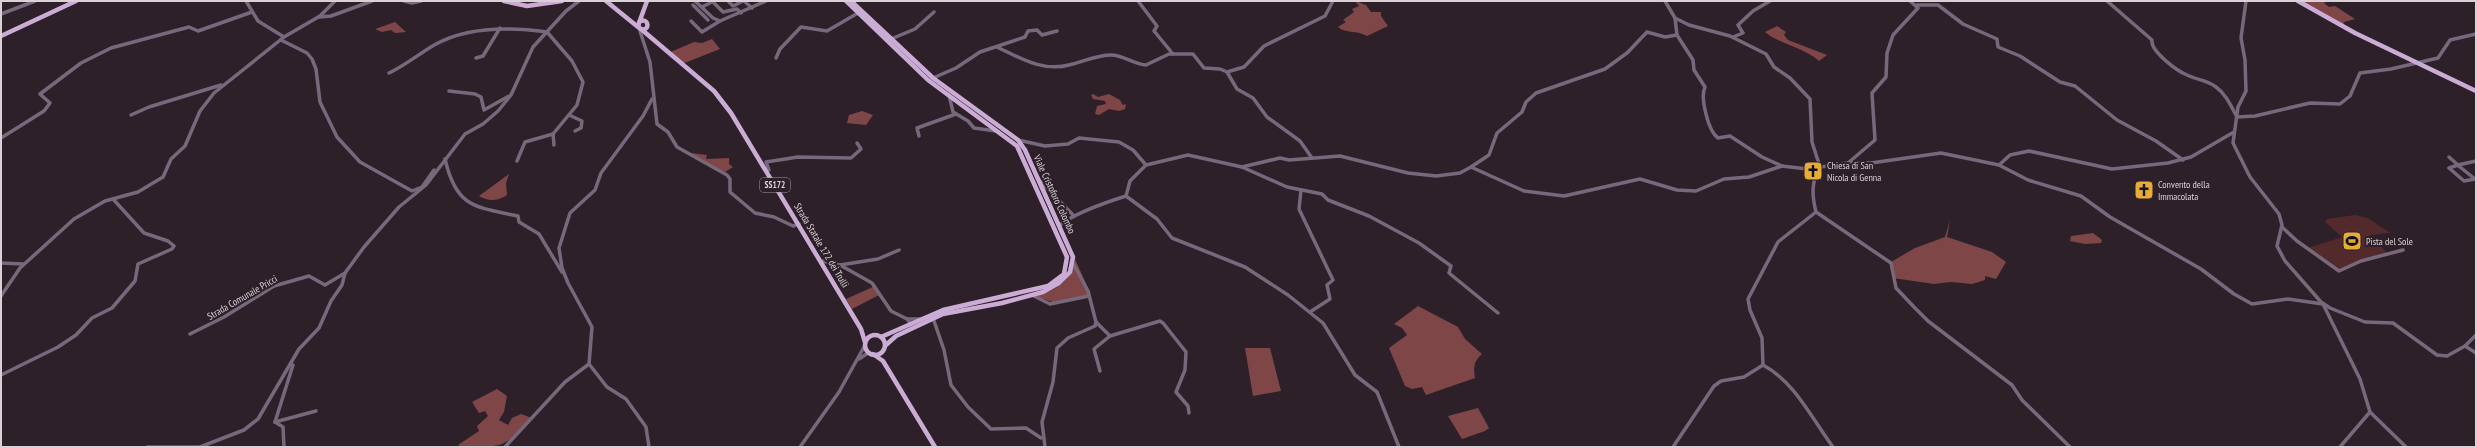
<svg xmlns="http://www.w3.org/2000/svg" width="2477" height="448" viewBox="0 0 2477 448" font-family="'PT Sans Narrow',sans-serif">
<rect width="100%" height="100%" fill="#2d2029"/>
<polygon fill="#532a2b" points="2355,215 2368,218 2390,233 2370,235 2388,254 2370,258 2341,270 2308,248 2342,237 2325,222 2327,219"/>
<g fill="#7f4647">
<path d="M1355,1L1366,5L1371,12H1381V16L1388,26L1367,36C1357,30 1346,34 1338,27L1346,22L1343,20L1354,12L1352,9L1359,6Z"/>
<polygon points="2299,1 2327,1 2324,3 2329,7 2335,6 2355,19 2344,22 2343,26"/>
<polygon points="395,22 406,32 395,33 391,30 382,32 375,29"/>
<path d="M1777,26L1786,32L1784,35L1788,40L1827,55L1819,61C1803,47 1779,44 1765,32Z"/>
<polygon points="712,39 720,49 682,64 668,53 694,42 702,43"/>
<polygon points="1093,94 1098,97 1109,94 1120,100 1123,105 1126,104 1125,109 1119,111 1109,109 1099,115 1095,114 1097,106 1106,104 1105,101 1093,99 1091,95"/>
<polygon points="862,111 873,115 866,125 847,123 849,115"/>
<polygon points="691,153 707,155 706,159 729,158 729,164 733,167 725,172 689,154"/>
<path d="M509,174L506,183L507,195C498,201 489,202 479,196Z"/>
<polygon points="1950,220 1947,237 1992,252 2006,262 1996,279 1985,276 1985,280 1972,284 1951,282 1934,284 1893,278 1894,269 1891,262 1915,248 1945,237"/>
<polygon points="2093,233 2102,240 2101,243 2085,244 2070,241 2071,236"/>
<path d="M1075,259L1091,295L1055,303L1036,296C1057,290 1071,281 1075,259Z"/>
<polygon points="875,286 881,294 852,309 846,299"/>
<path d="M1418,306L1458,327L1465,339L1482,354C1474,361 1473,367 1475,378L1426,395L1422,387L1412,389L1405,386L1389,348L1407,335L1402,328L1394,324Z"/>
<polygon points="1245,348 1270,348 1281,391 1253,396"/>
<path d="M497,389L507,396L504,412L499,420L508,425L512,418L521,414L532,418C505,448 503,447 461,447L458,445L479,431L477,426L488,416L485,411L479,413L472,402Z"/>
<polygon points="1478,408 1489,428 1485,431 1462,439 1448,416"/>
</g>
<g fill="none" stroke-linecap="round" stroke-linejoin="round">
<g stroke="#77687c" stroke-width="3.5">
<polyline points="246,1 258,21 284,37"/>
<polyline points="404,1 412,3 421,1"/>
<polyline points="695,1 713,18 720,21 766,1"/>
<polyline points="728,1 733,6 743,1"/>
<polyline points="744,1 752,8"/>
<polyline points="1138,1 1157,26 1154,31 1173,54"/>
<polyline points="1665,1 1675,18 1689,25 1730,36 1766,54 1774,67 1790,78 1810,99 1812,142 1820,167"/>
<path d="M2107,1L2152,40C2150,51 2177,71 2187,75C2197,80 2207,80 2216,87C2226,94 2231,106 2237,117L2255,116L2310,103L2340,104L2350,96L2360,73L2391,69L2438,58L2450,40L2476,34"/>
<polyline points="2246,1 2241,38 2245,60 2246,91 2238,107 2233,143 2250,177 2279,214 2282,225 2277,246 2285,261 2321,302 2330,308 2365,322 2393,323 2437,355 2447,356 2465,346 2476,353"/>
<polyline points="713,2 723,12 737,9 741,13"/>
<polyline points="693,5 708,20"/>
<polyline points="1917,5 1938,5 1963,24 1997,39 1998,47 2020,56 2060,82 2075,86 2117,120 2156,141 2183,160"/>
<polyline points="702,7 714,1"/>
<polyline points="1,14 35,1"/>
<polyline points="319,17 331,16 372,1"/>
<path d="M1675,18L1677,35L1693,60L1694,70L1705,87C1700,97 1708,131 1718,138L1730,136L1762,157L1782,166"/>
<polyline points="691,21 702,32 720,21"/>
<polyline points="639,28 650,62 657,124 668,132 677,147 727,175 730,179 730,192 755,213 774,217 793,226 799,224"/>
<polyline points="1733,37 1743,33 1738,25 1753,11 1770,1"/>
<polyline points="891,39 915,29 934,12"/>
<polyline points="281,40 307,53 312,59 316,69 320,102 337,137 360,162 412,191 422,187 434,170"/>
<path d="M997,47C1020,58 1043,72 1069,65C1083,62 1096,55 1111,55C1123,55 1134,64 1146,65L1169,54H1193L1204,68L1220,69L1227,72L1237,89L1253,98L1267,117L1300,141L1312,158"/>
<polyline points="476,58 483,56 500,28"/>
<polyline points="776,58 780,49 801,27 827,31 858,13"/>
<polyline points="1227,72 1244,67 1264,46 1325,16 1333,1"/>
<path d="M389,73C406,65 420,53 436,44C469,26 511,27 547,32L572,61L583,82L577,105L553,134L525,142L517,161"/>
<polyline points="933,78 956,68 980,52 1025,37 1028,31 1037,30 1042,35 1057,31"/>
<polyline points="449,91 475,94 481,97 484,110 509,96"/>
<polyline points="949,95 953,112 968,121 974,128 996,131"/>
<polyline points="131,115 149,107 221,85"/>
<polyline points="569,115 582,121 581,128 575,131"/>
<polyline points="553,134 554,145"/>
<polyline points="919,136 917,128 956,114"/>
<polyline points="1,138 44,111 50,103 40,94 81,63 111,48 189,27 198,31 252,12"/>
<polyline points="1018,140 1045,146 1068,144 1079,138 1119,142 1133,150 1146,165 1130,181 1126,196"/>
<polyline points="2449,157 2458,165"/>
<path d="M445,159C456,207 474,207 518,216L519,222L539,234L562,272"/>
<polyline points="1848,163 1871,163 1941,153 1999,165 2010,155 2029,151 2112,169 2168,163 2191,157 2234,132"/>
<polyline points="1146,165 1188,155 1242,167 1280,158 1289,160 1340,156 1408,173 1436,176 1460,173 1471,167 1524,191 1564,196 1640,179 1677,190 1696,191 1724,179 1749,177 1782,166 1807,169"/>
<polyline points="1999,165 2028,180 2081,196 2110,217 2201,269 2234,294 2252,304 2288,299 2323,304 2360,379 2370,412 2340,447"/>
<polygon points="2458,165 2460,167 2475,179 2464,181 2449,168"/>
<polyline points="2458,165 2476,161"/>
<polyline points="1242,167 1287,187 1322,194 1328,200 1369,216 1419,243 1451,266 1449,273 1498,313"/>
<polyline points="1471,167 1489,155 1497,133 1522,112 1526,102 1536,93 1605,69 1627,53 1647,32 1665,37 1677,35"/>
<path d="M1820,167C1811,181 1812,196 1816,212L1778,242L1748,299L1750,310L1762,338L1763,365C1795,382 1812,419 1833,447"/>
<polyline points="767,171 769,170 766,162 798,157 851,158 861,149 857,143"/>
<polyline points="1813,176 1807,169 1848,163 1875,140 1872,93 1886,77 1887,53 1893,35 1918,8 1910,1"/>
<polyline points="1039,180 1073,215"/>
<polyline points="1301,190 1299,209 1333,280 1327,285 1330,299 1310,312"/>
<polyline points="1816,212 1891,263 1896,288 1914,307 1928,321 2012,385 2022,400 2070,447"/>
<path d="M1060,225C1074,214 1107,202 1126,196L1157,219L1172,238L1245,267L1288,295L1323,323L1355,375L1377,392L1399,447"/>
<polyline points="2282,227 2297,241 2339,271 2361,261 2403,250"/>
<polyline points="822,261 840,265 872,283 891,311 907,319 911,324"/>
<polyline points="1,263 23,264"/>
<polyline points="840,265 878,259 899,250"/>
<polyline points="1032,295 1050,304 1089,296"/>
<polyline points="1,296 20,268 74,219 105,201 138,192 163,177 171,159 185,146 200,111 214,93 284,37 320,16 335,1"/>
<polyline points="933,318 944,350 951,385 968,407 991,429 1026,428 1041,438"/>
<polyline points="907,319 921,319"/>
<polyline points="1096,322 1110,336 1160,321 1163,323 1186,352 1185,370 1176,392 1188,406 1189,413"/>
<polyline points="190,334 224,317 274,286 309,276 325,285 345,273"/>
<polyline points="2465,346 2476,335"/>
<polyline points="859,359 868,353"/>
<polyline points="589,364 592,327 568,283 562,268 559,248 570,213 595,190 601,173 643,116 652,99"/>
<polyline points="589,364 607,387 626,399 646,427 649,447"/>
<polyline points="1100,371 1094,349 1110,336"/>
<polyline points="1,375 58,347 76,335 92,318 112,308 135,281 138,264 172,249 174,246 168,241 144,233 113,199"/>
<polyline points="2370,412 2406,447"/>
<polyline points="275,422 293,365"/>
<polyline points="275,422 316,411"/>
<polyline points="275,422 283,427 284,447"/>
<polyline points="147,447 200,447"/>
<polyline points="200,447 244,430 258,419 299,349 319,328 331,301 342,285 345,273 364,247 399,207 426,185 465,134 483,124 498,111 511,95 533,47 566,11 579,1"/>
<polyline points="505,447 565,382 589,364"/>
<polyline points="800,447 839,392 864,347"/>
<polyline points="1045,447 1042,422 1053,382 1057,348 1068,338 1095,326 1096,322 1088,291 1073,263"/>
<polyline points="1673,447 1714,386 1721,381 1744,377 1763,365"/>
</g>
<g stroke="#cbacd5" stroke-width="4.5">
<polyline points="504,1 527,6 562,1"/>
<polyline points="606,1 638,27"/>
<polyline points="846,1 928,80 1017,146 1067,257 1064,274 1048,286 943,310 881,337"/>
<polyline points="851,1 933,78 1018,140 1025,150 1073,257 1070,272 1059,283 1043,292 1002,303 943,314 896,336 886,345"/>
<polyline points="2298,1 2355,33 2476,91"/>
<circle cx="643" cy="25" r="4.5"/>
<polyline points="639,23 647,1"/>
<polyline points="641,29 714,91 731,113 861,329 865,342"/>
<polyline points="1,36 76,1"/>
<circle cx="875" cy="345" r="10"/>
<polyline points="873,354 883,361 935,447"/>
</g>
</g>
<defs>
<g id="church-square" transform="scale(1)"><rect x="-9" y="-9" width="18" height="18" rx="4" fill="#e7ac36" stroke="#2d2029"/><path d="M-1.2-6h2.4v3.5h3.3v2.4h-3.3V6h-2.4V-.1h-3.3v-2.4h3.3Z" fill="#111"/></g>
<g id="stadium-square" transform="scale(1)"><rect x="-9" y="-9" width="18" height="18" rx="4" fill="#e7ac36" stroke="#2d2029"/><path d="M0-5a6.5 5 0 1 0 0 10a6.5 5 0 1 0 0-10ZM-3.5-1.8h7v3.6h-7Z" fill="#111"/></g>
</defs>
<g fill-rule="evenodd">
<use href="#church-square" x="1813" y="171"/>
<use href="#church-square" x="2144" y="190"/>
<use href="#stadium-square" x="2352" y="241"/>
</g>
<g text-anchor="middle" stroke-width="4" stroke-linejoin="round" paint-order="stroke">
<rect fill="#2d2029" stroke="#a69ca2" stroke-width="1" x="760" y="178" width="30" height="14" rx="3"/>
<g font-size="9" font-weight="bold" fill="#dad1d6">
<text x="775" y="188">SS172</text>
</g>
<g font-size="10" fill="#dad1d6" stroke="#2d2029" text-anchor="start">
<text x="1827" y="169">Chiesa di San<tspan x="1827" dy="12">Nicola di Genna</tspan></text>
<text x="2158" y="188">Convento della<tspan x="2158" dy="12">Immacolata</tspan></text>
<text x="2366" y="245">Pista del Sole</text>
</g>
<g font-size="10" fill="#dad1d6" stroke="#2d2029">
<text transform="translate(1055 194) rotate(65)" y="4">Viale Cristoforo Colombo</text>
<text transform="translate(822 245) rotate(59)" y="4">Strada Statale 172 dei Trulli</text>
<text transform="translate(242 297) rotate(-30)" y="4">Strada Comunale Pricci</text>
</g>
</g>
<rect width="2477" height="448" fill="none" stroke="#dad1d6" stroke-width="4"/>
</svg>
